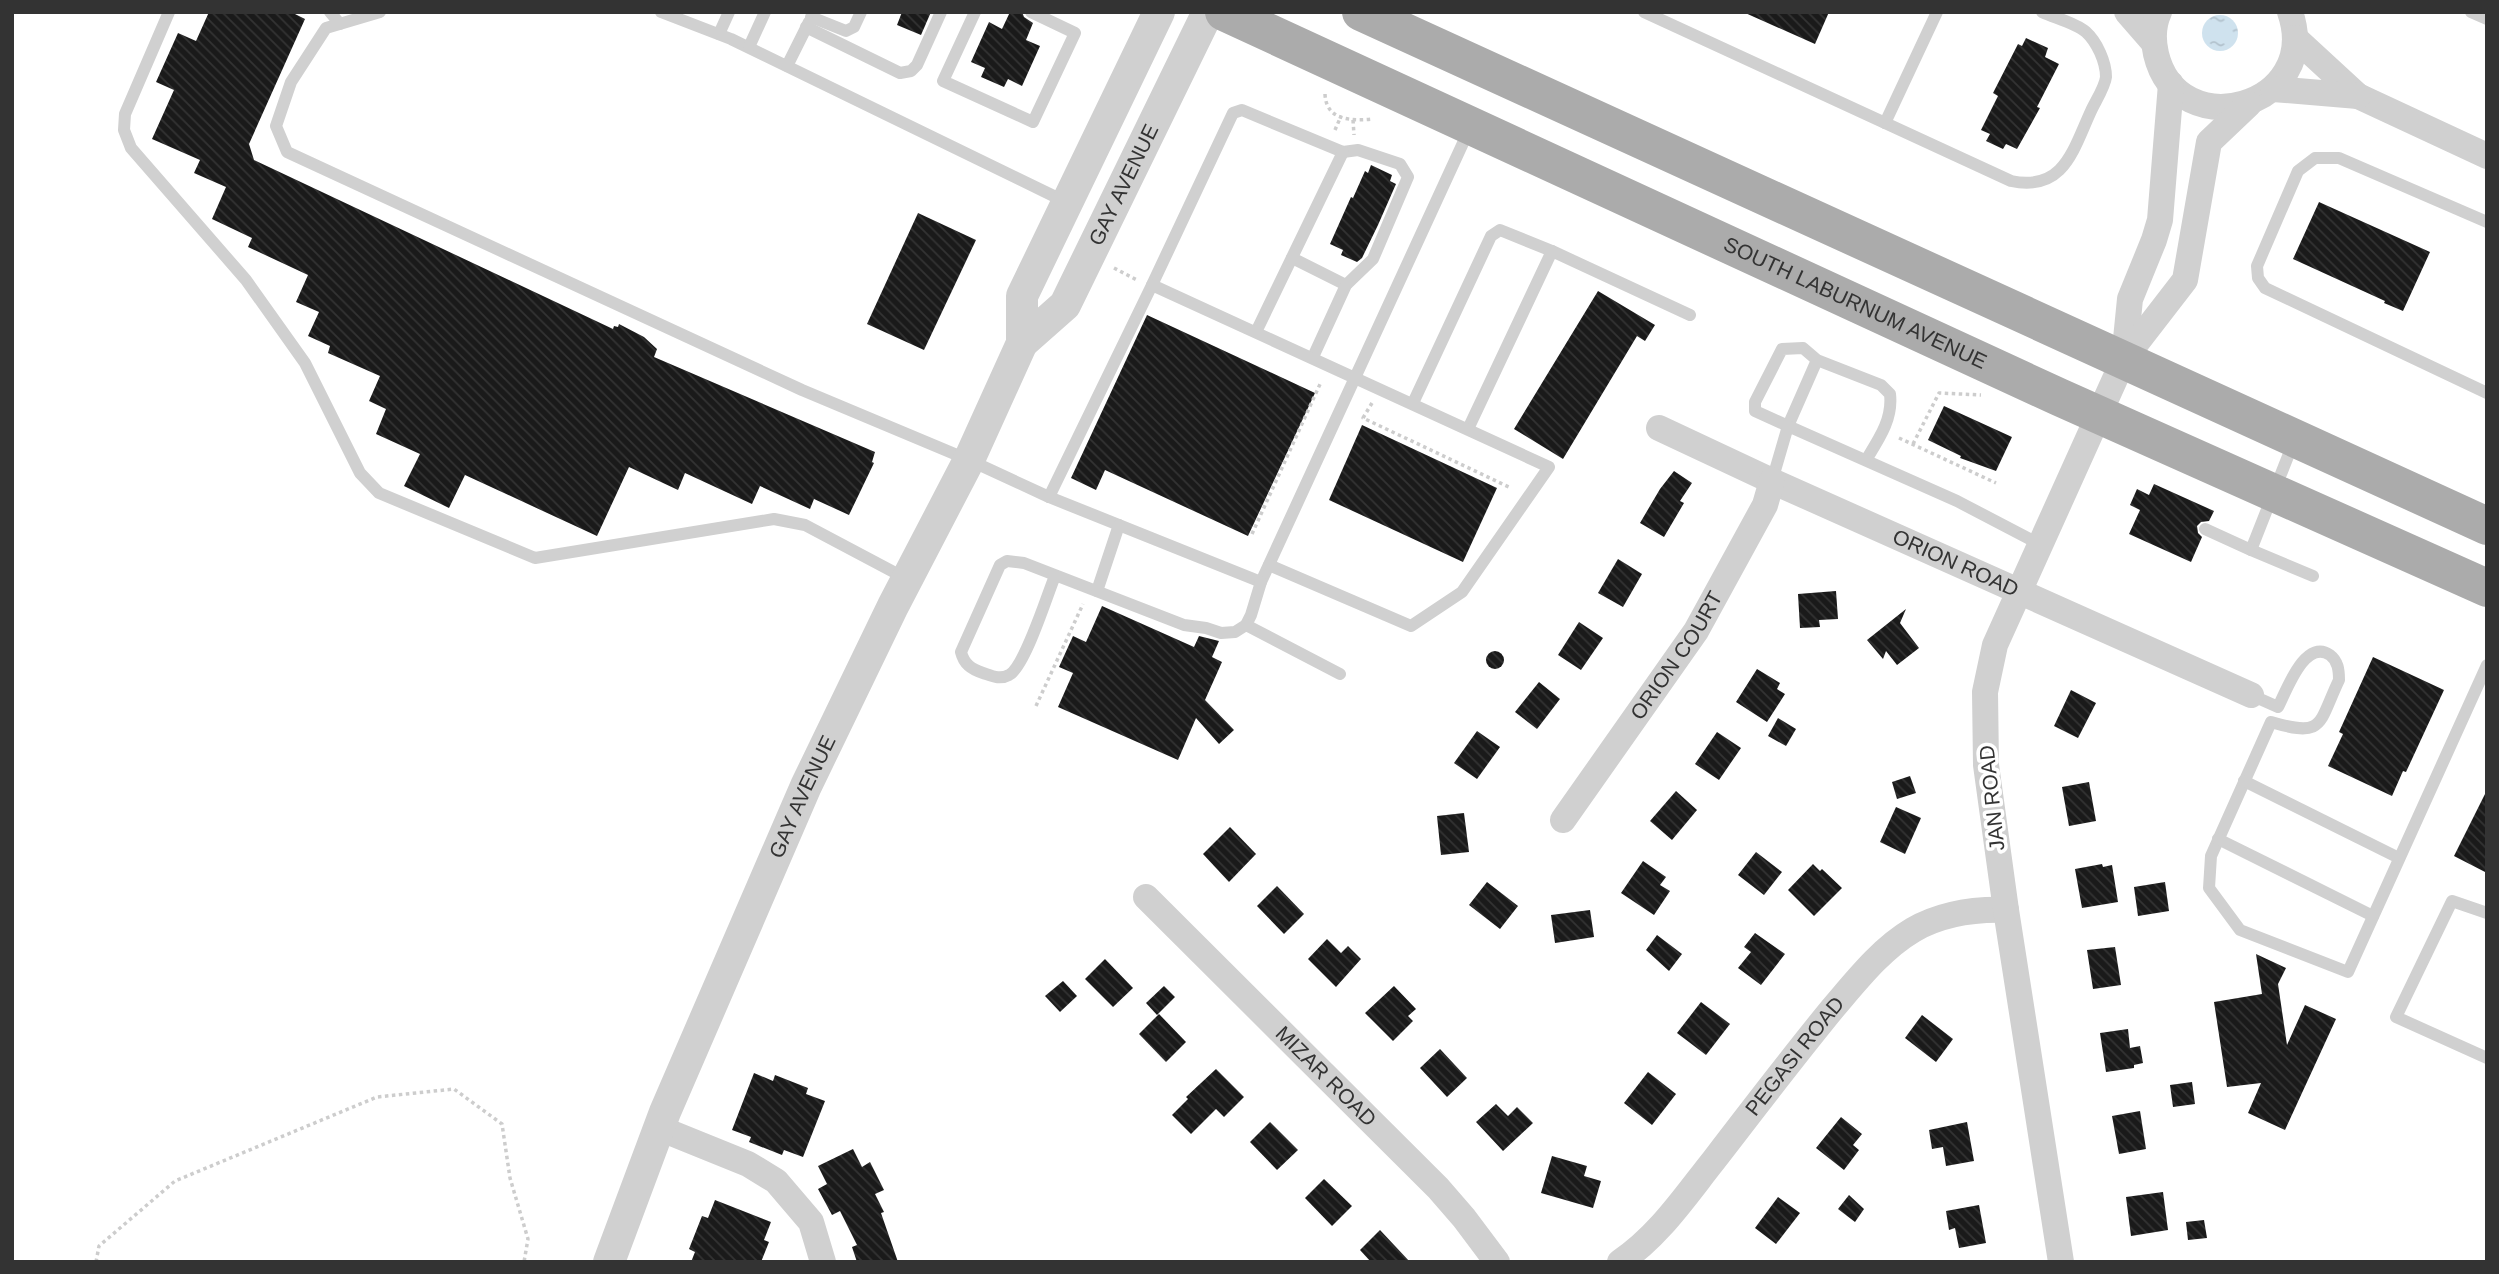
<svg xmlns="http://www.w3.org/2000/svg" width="2499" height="1274" viewBox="0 0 2499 1274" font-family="Arial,sans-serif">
<defs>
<pattern id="water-ripples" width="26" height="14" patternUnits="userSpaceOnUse" patternTransform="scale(1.75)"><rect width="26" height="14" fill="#cfe2ee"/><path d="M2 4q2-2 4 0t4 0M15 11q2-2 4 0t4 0" fill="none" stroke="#b2c2cd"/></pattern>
<pattern id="building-back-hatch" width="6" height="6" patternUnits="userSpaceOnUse" patternTransform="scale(1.75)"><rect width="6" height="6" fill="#1a1a1a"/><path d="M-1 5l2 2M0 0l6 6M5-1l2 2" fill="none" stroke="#333"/></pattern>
</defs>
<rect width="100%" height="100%" fill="#fff"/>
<circle fill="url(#water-ripples)" cx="2220" cy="33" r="18"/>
<g fill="url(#building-back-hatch)">
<polygon points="209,12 291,12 305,19 249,144 254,160 613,329 614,326 618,327 619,324 644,337 657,349 654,357 875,452 872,462 874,463 849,515 814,499 810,509 760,486 752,504 685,473 678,490 629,467 597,536 465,475 449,508 404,486 420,454 376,434 386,409 369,401 380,376 328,353 330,346 308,336 319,312 296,302 308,275 248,247 252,238 212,219 226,187 194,173 200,160 152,139 174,90 156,82 178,33 196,41"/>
<polygon points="902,12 931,12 921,35 897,25"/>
<polygon points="1010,12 1022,12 1024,17 1033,23 1026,40 1040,46 1022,86 1008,79 1004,87 981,77 985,68 971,62 989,22 1002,29"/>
<polygon points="1743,12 1829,12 1815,44"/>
<polygon points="2026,38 2048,48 2045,57 2059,64 2037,107 2040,108 2017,149 2006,144 2003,149 1986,141 1990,134 1981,130 1998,96 1993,93 2018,44 2022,46"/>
<polygon points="1371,165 1392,175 1390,181 1396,184 1378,225 1362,258 1357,262 1341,255 1343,250 1330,244 1351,197 1353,198 1365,171 1368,173"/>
<polygon points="2319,202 2430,252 2403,311 2384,303 2385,301 2293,259"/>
<polygon points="918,213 976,240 924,350 867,324"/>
<polygon points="1598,291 1655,325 1645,341 1637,336 1563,459 1514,429"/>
<polygon points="1147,315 1315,393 1248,536 1105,470 1096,490 1071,478"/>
<polygon points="1944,406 2012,437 1996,471 1960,458 1961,456 1928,440"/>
<polygon points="1362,425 1497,488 1463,562 1329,500"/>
<polygon points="1674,471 1692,483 1680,501 1684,503 1664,537 1640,523 1660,489"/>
<polygon points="2154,484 2214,511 2209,521 2201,522 2197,526 2198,533 2202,537 2191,562 2129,534 2140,510 2130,505 2137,489 2149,495"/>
<polygon points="1618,559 1642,574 1623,607 1598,593"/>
<polygon points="1836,591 1838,619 1819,620 1820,627 1800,628 1798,594"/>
<polygon points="1102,606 1194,647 1199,636 1219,641 1212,657 1222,662 1205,700 1234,730 1219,744 1196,718 1178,760 1058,707 1073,673 1059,667 1073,636 1086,642"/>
<polygon points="1906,609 1900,623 1919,648 1897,665 1886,651 1883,659 1867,640"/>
<polygon points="1579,622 1603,638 1581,670 1558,655"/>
<circle cx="1495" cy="660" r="9"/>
<polygon points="2373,657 2444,690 2406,772 2403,771 2392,796 2328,766 2343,734 2339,732"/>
<polygon points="1757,669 1780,683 1777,689 1785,694 1767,722 1736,702"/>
<polygon points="1539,682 1560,699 1537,729 1515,712"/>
<polygon points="2071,690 2096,703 2078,738 2054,726"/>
<polygon points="1778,718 1796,729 1786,746 1768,736"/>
<polygon points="1477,731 1500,747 1477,779 1454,763"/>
<polygon points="1717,732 1741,748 1719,780 1695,764"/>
<polygon points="1910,776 1916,793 1897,799 1892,782"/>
<polygon points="2089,782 2096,821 2069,826 2062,787"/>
<polygon points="2487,790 2487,873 2454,856"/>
<polygon points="1676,791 1697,810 1672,840 1650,821"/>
<polygon points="1896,807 1921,818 1905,854 1880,842"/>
<polygon points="1464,813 1469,852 1441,855 1437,816"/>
<polygon points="1230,827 1256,854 1229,882 1203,854"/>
<polygon points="1756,852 1782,872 1764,895 1738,875"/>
<polygon points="1643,861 1666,877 1660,885 1670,891 1654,915 1621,893"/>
<polygon points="1813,864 1820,871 1822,869 1842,888 1814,916 1788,890"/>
<polygon points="2102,864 2103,867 2112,865 2118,902 2082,908 2075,869"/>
<polygon points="1487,882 1518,906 1500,929 1469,905"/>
<polygon points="2165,882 2169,911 2138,916 2134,887"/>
<polygon points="1277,886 1304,914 1284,934 1257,906"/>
<polygon points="1590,910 1594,937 1555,943 1551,915"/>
<polygon points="1755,933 1785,954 1761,985 1738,968 1751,952 1744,947"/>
<polygon points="1657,935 1682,954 1669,971 1646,950"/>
<polygon points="1327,939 1341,953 1348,946 1361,959 1336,987 1308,959"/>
<polygon points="2115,947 2121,985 2093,989 2087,950"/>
<polygon points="2256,954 2286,968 2278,984 2287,1045 2305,1005 2336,1019 2285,1130 2248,1113 2261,1083 2227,1087 2214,1002 2262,994"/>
<polygon points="1105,959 1133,988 1113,1007 1085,979"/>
<polygon points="1063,981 1077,996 1060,1012 1045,996"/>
<polygon points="1164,986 1175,997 1157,1015 1146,1003"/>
<polygon points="1394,986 1416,1009 1408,1016 1413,1021 1393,1041 1365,1013"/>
<polygon points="1701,1002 1730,1024 1706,1055 1677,1033"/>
<polygon points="1159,1014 1186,1042 1166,1062 1139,1034"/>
<polygon points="1922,1015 1953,1039 1936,1062 1905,1038"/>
<polygon points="2128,1029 2130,1048 2140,1046 2143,1063 2134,1065 2134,1068 2106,1072 2100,1033"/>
<polygon points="1440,1049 1467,1078 1447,1097 1420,1068"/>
<polygon points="1216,1069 1244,1097 1224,1117 1216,1109 1191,1134 1172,1115 1188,1099 1186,1097"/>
<polygon points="1648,1072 1676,1094 1652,1125 1624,1103"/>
<polygon points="754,1073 773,1081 775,1075 808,1088 806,1094 825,1101 803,1157 784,1150 782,1155 749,1142 751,1137 732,1130"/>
<polygon points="2192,1082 2195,1104 2173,1107 2170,1085"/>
<polygon points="1496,1104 1508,1116 1517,1107 1533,1123 1503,1151 1476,1122"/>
<polygon points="2140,1111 2146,1149 2119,1154 2112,1116"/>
<polygon points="1841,1117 1862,1134 1853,1145 1859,1150 1844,1170 1816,1148"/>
<polygon points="1270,1122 1298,1150 1277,1170 1250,1142"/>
<polygon points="1967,1122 1974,1161 1946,1166 1943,1147 1932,1149 1929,1130"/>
<polygon points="853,1149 862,1167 870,1162 884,1190 875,1194 884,1212 881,1213 898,1262 857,1262 852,1247 857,1245 840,1211 832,1215 818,1189 827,1184 818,1166"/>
<polygon points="1552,1156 1587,1166 1584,1176 1601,1181 1593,1208 1541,1193"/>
<polygon points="1324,1179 1352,1206 1332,1226 1305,1198"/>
<polygon points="2163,1192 2168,1230 2131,1236 2126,1197"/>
<polygon points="1849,1195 1864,1209 1855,1222 1838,1209"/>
<polygon points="1778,1197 1800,1213 1776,1244 1755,1228"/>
<polygon points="715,1200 771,1222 764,1240 769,1242 761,1262 691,1262 695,1252 689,1249 702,1216 708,1218"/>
<polygon points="1979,1205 1986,1243 1959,1248 1955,1228 1949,1230 1946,1211"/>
<polygon points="2204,1220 2207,1238 2188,1240 2186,1222"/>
<polygon points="1380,1230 1410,1262 1371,1262 1360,1250"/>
</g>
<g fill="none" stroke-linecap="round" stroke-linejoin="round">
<g stroke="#cdcdcd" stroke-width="3.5" stroke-dasharray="3.5 3.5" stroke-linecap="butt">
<path d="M1325,94C1326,121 1352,121 1373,119"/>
<polyline points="1353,120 1354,135"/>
<polyline points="1335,130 1341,116"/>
<polyline points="1114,268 1137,280"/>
<polyline points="1372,403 1363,418 1511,488"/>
<polyline points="1899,438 1996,483"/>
<polyline points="1913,444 1939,393 1981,395"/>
<polyline points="1252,534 1321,382"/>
<polyline points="1036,706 1083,604"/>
<polyline points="96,1262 99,1246 175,1181 377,1097 454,1089 502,1124 510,1178 528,1239 524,1262"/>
</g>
<g stroke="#d0d0d0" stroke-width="12">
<polyline points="169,12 125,114 124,130 131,148 246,280 305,363 360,473 379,493 535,558 774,519 805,525 905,578"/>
<polyline points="330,12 340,24"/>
<polyline points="380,12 326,28 291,82 276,126 287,152 802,390 969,460 1049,497 1261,582 1469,130"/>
<polyline points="661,12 731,39 1066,202"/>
<polyline points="975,12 943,81 1033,122 1075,33 1031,12"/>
<path d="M1644,12L2011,181C2064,192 2073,150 2091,111C2095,102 2105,87 2106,77C2106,62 2097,42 2086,32C2076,23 2055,18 2042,12"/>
<polyline points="2471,12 2487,19"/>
<polyline points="811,17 846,31 854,27 861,12"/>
<polyline points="806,27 900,73 911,71 917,65 941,12"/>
<polyline points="719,34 729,12"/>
<polyline points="749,47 765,12"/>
<polyline points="787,66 809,22"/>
<polyline points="1885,123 1937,12"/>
<polyline points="2487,222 2339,158 2315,158 2298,171 2257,266 2258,278 2265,288 2487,393"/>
<polyline points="1552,251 1690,315"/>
<polyline points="1292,258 1346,285"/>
<polyline points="1152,285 1233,113 1242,110 1343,152 1358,150 1400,164 1408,177 1373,259 1346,285 1313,357"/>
<polyline points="1256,332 1343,152"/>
<path d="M1817,360L1803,348L1782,349L1755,402V411L1788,426L1817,360L1881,385L1890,394C1893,419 1879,439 1866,460"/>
<polyline points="1413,403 1491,236 1500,230 1552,251 1468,429"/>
<polyline points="1772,481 1788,426 1957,501 2041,545"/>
<polyline points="1049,497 1152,285 1549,467 1462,592 1411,626 1269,565"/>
<polyline points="2205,529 2251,550 2294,441"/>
<polyline points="2251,550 2313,576"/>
<path d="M1055,576C1047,595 1025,667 1009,675C1000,680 992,676 983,673C971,669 964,664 961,652L1000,565L1007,561L1024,563L1184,625L1206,628L1221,633L1235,632L1246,625L1251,615L1261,582"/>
<polyline points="1097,591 1119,525"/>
<polyline points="1246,625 1340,674"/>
<path d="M2251,695L2278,707C2286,692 2305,637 2330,655C2338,661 2339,670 2339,680C2318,724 2325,738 2271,722L2211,856L2209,888L2240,930L2348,972L2487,665"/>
<polyline points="2244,781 2399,858"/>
<polyline points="2218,839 2373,916"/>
<polyline points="2487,913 2452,901 2396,1017 2487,1058"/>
</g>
<g stroke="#d0d0d0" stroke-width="26">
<polyline points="2127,12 2154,43"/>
<path d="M2159,12C2153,25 2153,41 2156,54C2178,147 2323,107 2290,12"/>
<polyline points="2295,38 2358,96 2487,156"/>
<polyline points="2273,89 2358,96"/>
<polyline points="2124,359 2130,299 2154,240 2160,220 2171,84"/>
<path id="s1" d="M1659,428L1772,481L2251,695"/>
<path id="s2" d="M1563,820L1696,631L1765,505L1772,481"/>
<path id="s3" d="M1146,897L1438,1188L1464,1218L1497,1262"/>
<polyline points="659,1128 748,1164 776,1181 811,1222 823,1262"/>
<path id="s4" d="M1620,1262C1659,1236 1686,1195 1714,1160C1753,1109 1792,1058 1833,1008C1857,980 1881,949 1913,930C1941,914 1974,909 2006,910"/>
<polyline points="2061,1262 2006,910 1986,765 1985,692 1995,645 2124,359 2185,280 2209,142 2249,104"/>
</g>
<g stroke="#d0d0d0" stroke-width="32">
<path id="s5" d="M1022,343L1065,305L1208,12"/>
<path id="s6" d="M609,1262L665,1112L806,786L893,606L969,460L1022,343V296L1159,12"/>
</g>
<g stroke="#ababab" stroke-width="38">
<path id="s7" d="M1224,12L2059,397L2487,588"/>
<polyline points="1361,12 2487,526"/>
</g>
</g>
<g text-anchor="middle" stroke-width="7" stroke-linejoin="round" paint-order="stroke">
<g font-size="21" fill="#333" stroke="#fff">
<text dy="7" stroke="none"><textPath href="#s5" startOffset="191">GAY AVENUE</textPath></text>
<text dy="7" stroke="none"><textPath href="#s7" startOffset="695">SOUTH LABURNUM AVENUE</textPath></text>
<text dy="7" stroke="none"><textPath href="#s1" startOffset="326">ORION ROAD</textPath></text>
<text dy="7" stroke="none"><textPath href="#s2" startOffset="200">ORION COURT</textPath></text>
<text dy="7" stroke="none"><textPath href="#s6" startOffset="504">GAY AVENUE</textPath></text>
<text transform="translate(1992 798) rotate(-96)" y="7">JAN ROAD</text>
<text dy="7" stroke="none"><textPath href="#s4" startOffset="271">PEGASI ROAD</textPath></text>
<text dy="7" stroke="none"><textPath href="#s3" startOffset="254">MIZAR ROAD</textPath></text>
</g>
</g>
<rect width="2499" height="1274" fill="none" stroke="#333333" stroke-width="28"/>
</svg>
